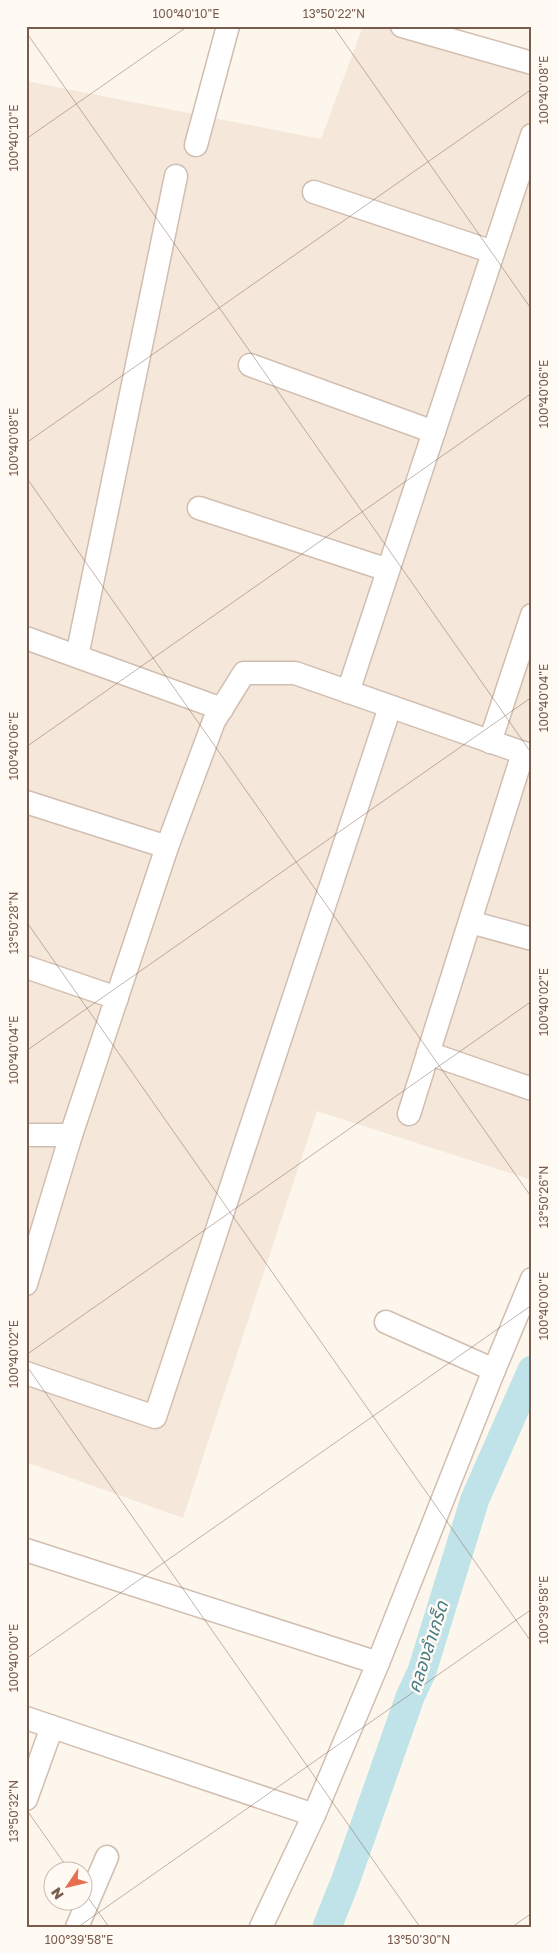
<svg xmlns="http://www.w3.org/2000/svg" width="558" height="1953" viewBox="0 0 558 1953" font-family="'Golos Text','Noto Sans Thai',sans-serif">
<rect width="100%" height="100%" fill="#fdf6ec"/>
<polygon fill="#f5e8da" points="363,26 423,26 532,57 532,1180 317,1111 183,1518 26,1462 26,81 321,139"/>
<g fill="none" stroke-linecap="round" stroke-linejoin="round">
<polyline stroke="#bfe3e8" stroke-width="29" points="327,1927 345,1882 410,1697 422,1671 475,1499 532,1370"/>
<g stroke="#d1beb0" stroke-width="25">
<g id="street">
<polyline points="402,26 532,63"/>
<polyline points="196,145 228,26"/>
<polyline points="314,192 493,252"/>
<polyline points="250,365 434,432"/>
<polyline points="199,508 388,570"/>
<polyline points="26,638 222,709"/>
<polyline points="77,656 176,176"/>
<polyline points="348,692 532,135"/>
<polyline points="490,742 532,615"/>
<polyline points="26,802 167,847"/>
<polyline points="470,922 532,939"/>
<polyline points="26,967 117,998"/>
<polyline points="428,1053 532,1089"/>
<polyline points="409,1114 523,753"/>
<polyline points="26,1135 71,1135"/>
<polyline points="26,1284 71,1135 167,847 214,721 244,673 295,673 532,756"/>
<polyline points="386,1322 494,1370"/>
<polyline points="26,1373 155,1417 390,707"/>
<polyline points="26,1550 378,1663 314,1815 261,1927"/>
<polyline points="378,1663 494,1370 532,1279"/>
<polyline points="26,1718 314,1815"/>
<polyline points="26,1799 52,1727"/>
<polyline points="77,1927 107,1857"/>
</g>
</g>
<use href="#street" stroke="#fff" stroke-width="22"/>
</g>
<path fill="none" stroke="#7a5c4d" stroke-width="1" stroke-opacity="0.45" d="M333,26L532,310M26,32L532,754M26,139L188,26M26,443L532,89M26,477L532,1198M26,747L532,393M26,921L532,1643M26,1051L532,697M26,1355L532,1001M26,1365L420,1927M26,1659L532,1305M26,1809L69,1870M82,1889L109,1927M78,1927L532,1609M512,1927L532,1913"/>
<g text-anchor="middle" stroke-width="5" stroke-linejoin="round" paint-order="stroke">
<g font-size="18" font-style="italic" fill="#437c86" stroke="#fffaf3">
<text transform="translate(428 1647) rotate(-72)" y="6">คลองลำเกร็ด</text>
</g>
</g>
<rect width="558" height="1953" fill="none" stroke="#fffaf3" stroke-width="55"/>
<g transform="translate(68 1886) rotate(235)"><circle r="24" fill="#fffaf3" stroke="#cabbb1"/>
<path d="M0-4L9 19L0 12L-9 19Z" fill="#e76f51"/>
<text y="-8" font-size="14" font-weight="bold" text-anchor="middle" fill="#7a5c4d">N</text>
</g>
<rect x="28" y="28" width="502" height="1898" fill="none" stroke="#7a5c4d" stroke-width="2"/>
<g font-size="12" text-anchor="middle" fill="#7a5c4d">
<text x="186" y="18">100°40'10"E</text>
<text x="334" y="18">13°50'22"N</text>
<text transform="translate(544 90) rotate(-90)" y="4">100°40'08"E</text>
<text transform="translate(14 138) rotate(-90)" y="4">100°40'10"E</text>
<text transform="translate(544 394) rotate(-90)" y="4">100°40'06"E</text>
<text transform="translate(14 442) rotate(-90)" y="4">100°40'08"E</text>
<text transform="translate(544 698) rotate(-90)" y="4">100°40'04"E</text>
<text transform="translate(14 746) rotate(-90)" y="4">100°40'06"E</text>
<text transform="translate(14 923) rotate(-90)" y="4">13°50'28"N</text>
<text transform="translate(544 1002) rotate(-90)" y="4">100°40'02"E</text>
<text transform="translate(14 1050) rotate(-90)" y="4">100°40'04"E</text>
<text transform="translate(544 1197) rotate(-90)" y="4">13°50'26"N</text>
<text transform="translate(544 1306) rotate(-90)" y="4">100°40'00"E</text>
<text transform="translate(14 1354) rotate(-90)" y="4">100°40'02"E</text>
<text transform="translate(544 1610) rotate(-90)" y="4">100°39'58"E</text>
<text transform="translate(14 1658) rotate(-90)" y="4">100°40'00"E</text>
<text transform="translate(14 1811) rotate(-90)" y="4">13°50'32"N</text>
<text x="79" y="1944">100°39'58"E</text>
<text x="419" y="1944">13°50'30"N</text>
</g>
</svg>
